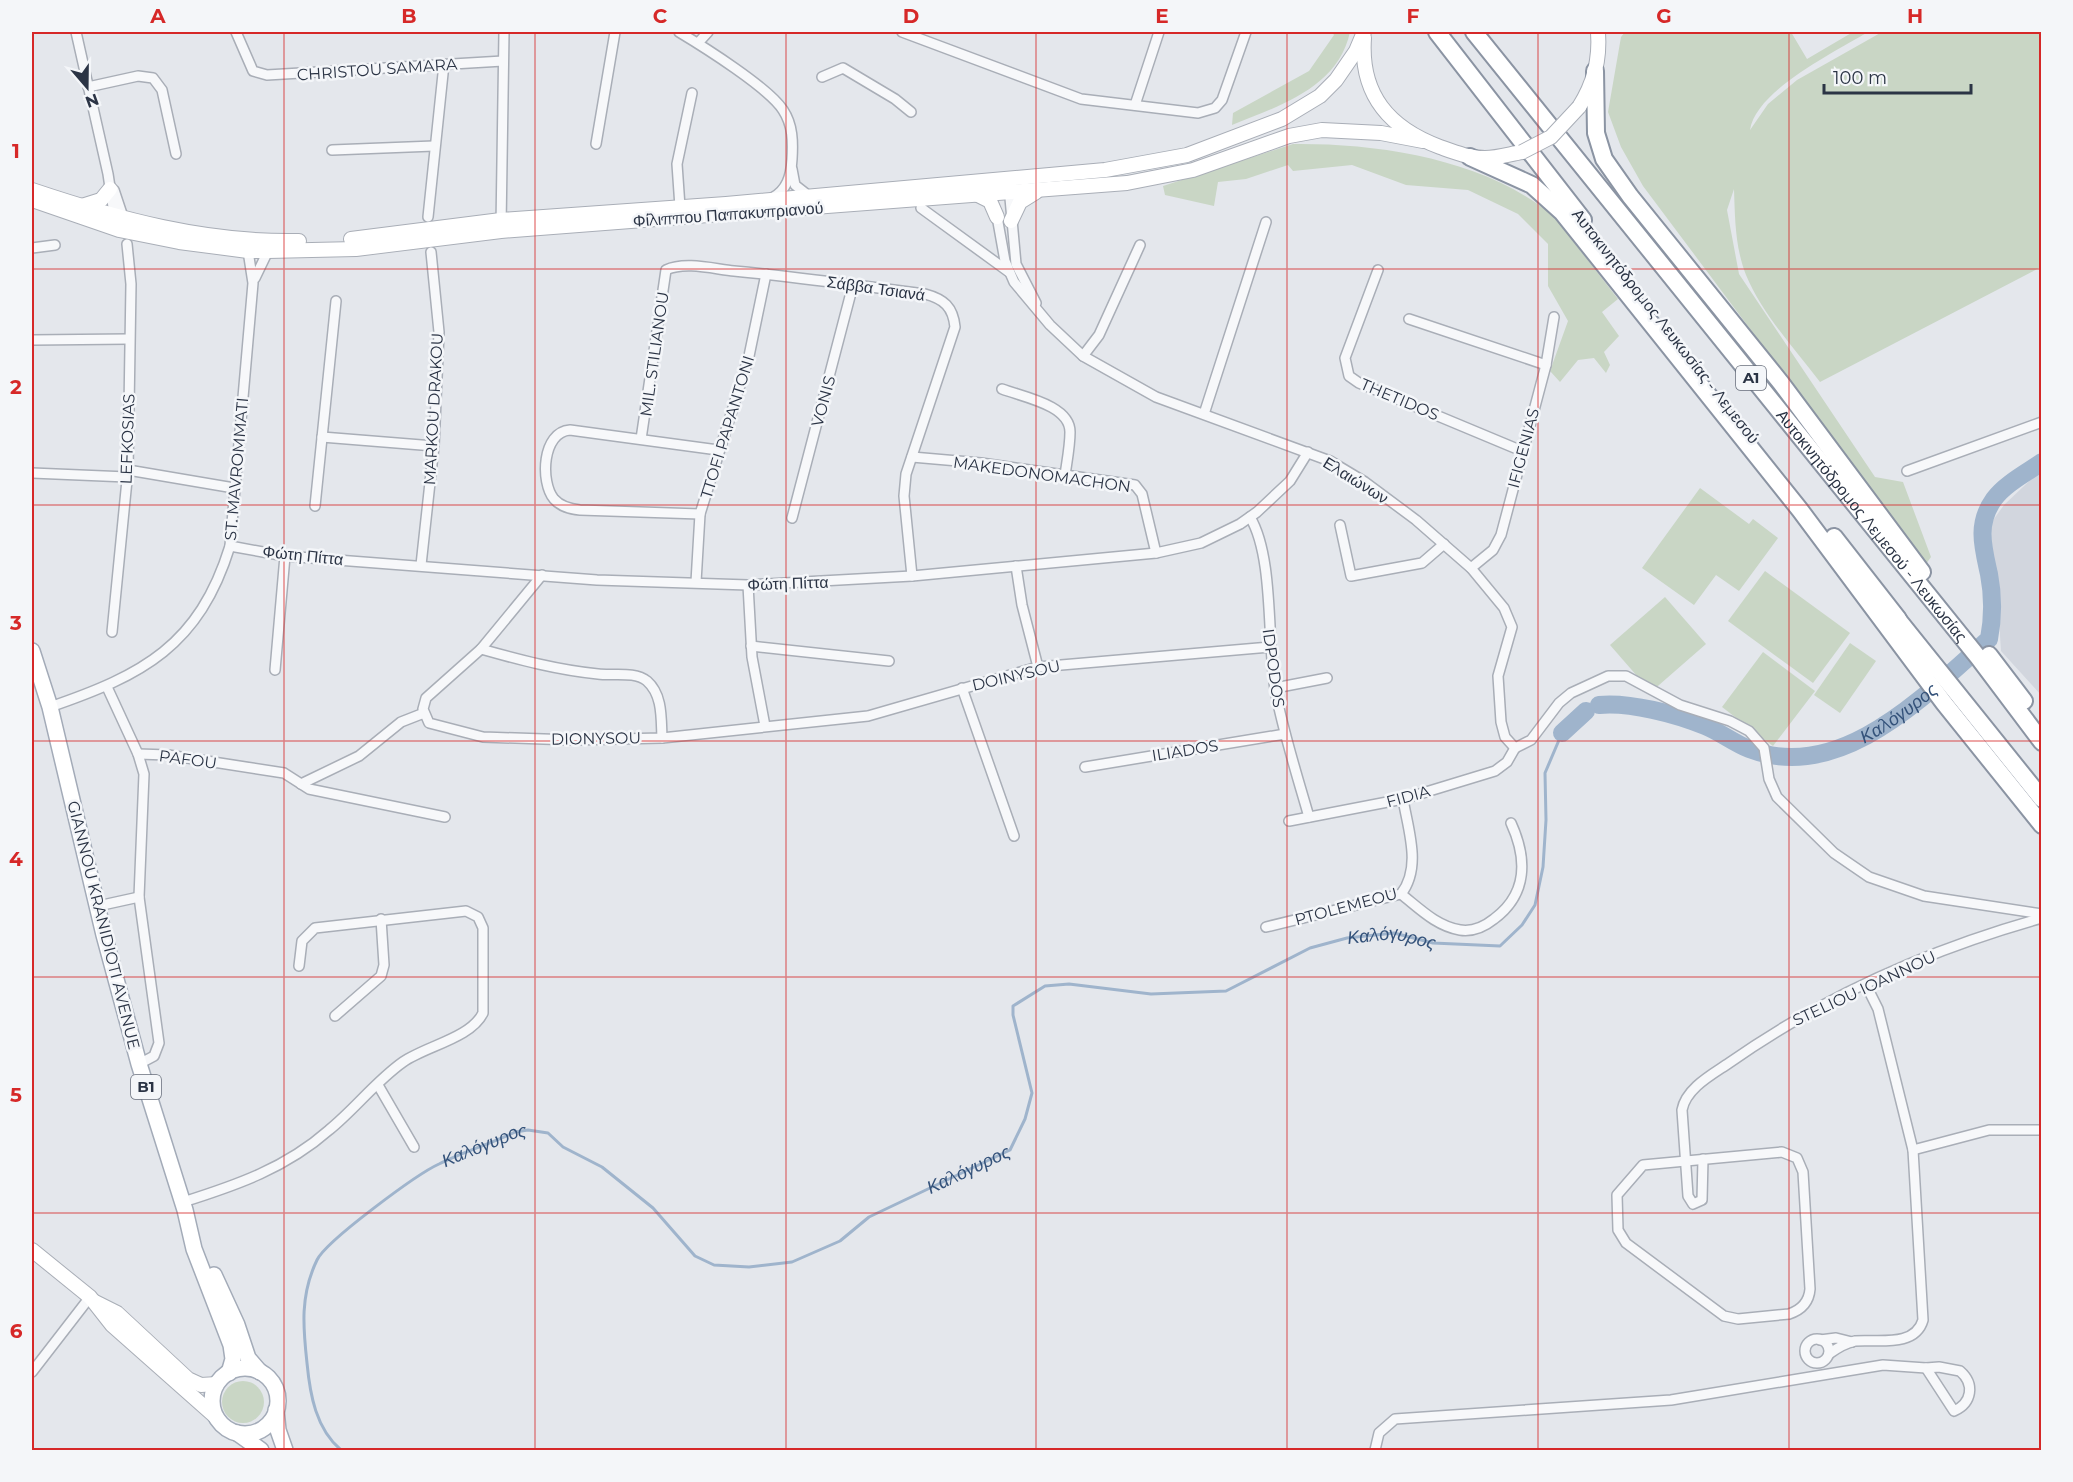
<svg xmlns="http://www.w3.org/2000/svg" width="2073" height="1482" viewBox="0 0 2073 1482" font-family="Montserrat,sans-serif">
<rect width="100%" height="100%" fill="#e4e7ec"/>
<polygon fill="#d2d6de" points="2041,470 2041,695 2001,651 1997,589 1986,530 2004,505"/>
<g fill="#c9d6c5">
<path d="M1332,32H1350C1338,88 1279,106 1232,125L1233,113L1309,71L1334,35Z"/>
<path d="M1625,32H1791L1807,59L1853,32H1868C1835,52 1756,90 1750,130L1768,104L1797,80L1882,32H2041V267L1820,382C1795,349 1762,314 1746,275C1735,247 1735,218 1734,189L1727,210L1739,274L1875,477L1903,482L1931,557L1926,564L1643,186L1621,147L1608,112L1621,37Z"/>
<path d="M1293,144C1378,143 1486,159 1553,216C1561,222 1567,233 1573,241C1588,260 1603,280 1618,299L1602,312L1619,336L1604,352L1610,365L1606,373L1594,358L1578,360L1560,382L1550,371L1568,321L1548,286V244L1518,214L1468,190L1406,185L1352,165L1293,171L1288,165L1246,179L1218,182L1214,206L1165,195L1163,186Z"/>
<polygon points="1700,488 1749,524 1753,519 1778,538 1739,591 1716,575 1694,605 1642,568"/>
<polygon points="1765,571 1850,633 1813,683 1728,621"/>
<polygon points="1665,597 1706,644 1651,692 1610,645"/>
<polygon points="1850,643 1876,661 1840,713 1814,695"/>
<polygon points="1763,652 1815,691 1773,746 1722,707"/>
<circle cx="243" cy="1402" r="21"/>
</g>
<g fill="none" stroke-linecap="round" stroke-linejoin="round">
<path stroke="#9fb4cc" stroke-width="3" id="s1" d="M341,1450C316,1429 310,1395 307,1363C303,1327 300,1295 317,1260C326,1241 417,1174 439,1164C463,1152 490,1144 515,1132L528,1130L548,1133L563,1147L602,1167L653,1208L695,1256L714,1265L749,1267L792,1262L840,1241L869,1217L1010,1150L1025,1119L1032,1093L1013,1015V1006L1045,986L1069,984L1151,994L1226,991L1310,948L1347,938L1394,933L1433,943L1500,946L1522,925L1535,905L1543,867L1546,820L1545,773L1562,733"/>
<g stroke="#9fb4cc" stroke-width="18">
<path id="s2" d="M1599,705C1630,702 1676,714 1705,726C1720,732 1734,743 1749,749C1841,785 1927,693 1989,639C1993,618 1993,595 1989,574C1983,547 1976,524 1994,499C2005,484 2026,473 2042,462"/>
<polyline points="1562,733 1586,711"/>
</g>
<g stroke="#a9aeb7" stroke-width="12">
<g id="street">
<polyline points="76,32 108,174 115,220"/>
<polyline points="236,32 253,71 267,75 503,61"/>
<path d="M679,32C704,47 769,88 783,110C793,125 793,142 792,159C791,176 787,190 772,198"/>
<polyline points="902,32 1081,99 1198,113 1215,108 1222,100 1246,32"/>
<polyline points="698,43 708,32"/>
<polyline points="822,77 843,68 895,99 911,112"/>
<polyline points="88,87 138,76 153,78 162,90 176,154"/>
<polyline points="1135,105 1159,32"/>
<polyline points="596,144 615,32"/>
<polyline points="332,150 434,146"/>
<polyline points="792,169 795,185 809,196"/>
<polyline points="1009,187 1016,264 1036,303"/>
<polyline points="114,190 124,220"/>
<polyline points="680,207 677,164 692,93"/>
<polyline points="921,208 1009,272"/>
<polyline points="996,211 1005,261 1014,282 1050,325 1083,356 1156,397 1330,461 1365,482 1416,520 1471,568 1504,608 1512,627 1498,676 1501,722 1505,737 1515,748"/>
<polyline points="428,217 444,64"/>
<polyline points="501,226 504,32"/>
<polyline points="32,248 55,245"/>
<polyline points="1378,270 1345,358 1349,376 1359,383 1522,451"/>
<polyline points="255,278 268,251"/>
<polyline points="1409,319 1546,365"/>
<polyline points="32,340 129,339"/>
<polyline points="1083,356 1099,335 1140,245"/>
<path d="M1002,389C1023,397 1070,405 1070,432C1070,446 1067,461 1065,475"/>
<polyline points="1204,414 1266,222"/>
<polyline points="322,437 434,446"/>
<path d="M641,439L666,270C685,261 714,269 734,271C798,277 862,286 925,294C944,299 953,307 955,327L906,474L904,496L912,576"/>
<polyline points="912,457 981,463 1135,485 1142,494 1156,553"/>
<polyline points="128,470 234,488"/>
<polyline points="1907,471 2042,422"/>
<polyline points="32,473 127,477"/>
<polyline points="315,506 336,301"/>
<path d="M700,514L580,510C570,509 561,507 554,499C540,482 542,432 570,430L718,450"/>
<path d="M1250,517C1274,557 1267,640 1275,689C1283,732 1297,775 1309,817"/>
<polyline points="792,518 853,285"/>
<polyline points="1340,525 1351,576 1422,563 1444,544"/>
<polyline points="230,546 285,556 597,580 748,585 912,576 1156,553 1201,543 1240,524 1257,512 1290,481 1308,452"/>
<polyline points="421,565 434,446 439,332 431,252"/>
<polyline points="1016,566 1022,605 1038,667"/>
<polyline points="1471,568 1493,550 1501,535 1546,365 1554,317"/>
<polyline points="542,575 481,649 426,698 423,709 429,723 483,737 572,740 662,738 868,716 1038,667 1270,647"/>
<polyline points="696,582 700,514 749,356 766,274"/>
<polyline points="748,585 752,657 765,726"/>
<polyline points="112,632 128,470 131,284 127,244"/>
<polyline points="751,646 889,661"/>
<path d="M481,649C520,660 558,670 598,674C613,676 635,671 647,681C663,695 661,719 662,738"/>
<polyline points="275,670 285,556"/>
<polyline points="107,687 138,754 144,774 139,897 159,1043 154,1056 139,1064"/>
<polyline points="962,688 1014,836"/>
<polyline points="1275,688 1327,678"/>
<path d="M50,707C143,675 199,646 230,546L253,283L248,251"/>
<polyline points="1515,748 1531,740 1559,703 1571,693 1608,676 1626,676 1680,705 1730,721 1749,731 1764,748 1769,779 1777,797 1834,853 1869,877 1924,896 2042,914"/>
<polyline points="138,754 168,755 284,773 309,789 445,817"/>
<polyline points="1085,767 1285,734"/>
<polyline points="301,784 359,756 401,722 424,713"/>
<polyline points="1289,821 1403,799 1495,771 1507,762 1515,748"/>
<path d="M1401,894C1419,908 1436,926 1460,930C1473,932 1484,927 1494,919C1528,894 1527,858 1511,823"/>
<polyline points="98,906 139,897"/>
<path d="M1266,927L1401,894C1422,867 1408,830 1403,799"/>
<polyline points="335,1016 381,976 384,965 381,919"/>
<polyline points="378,1085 414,1147"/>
<polyline points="1913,1150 1989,1130 2042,1130"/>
<path d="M1782,1152L1797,1158L1803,1172L1810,1289C1809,1302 1801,1310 1789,1314L1738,1319L1724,1316L1626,1243L1618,1230L1617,1195L1643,1165Z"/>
<path d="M1703,1159L1702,1200L1693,1204L1688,1196L1682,1110C1686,1088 1713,1074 1729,1063C1823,997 1931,949 2042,918"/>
<path d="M183,1202C237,1185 286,1168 329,1130C355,1109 376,1081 403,1062C426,1046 471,1038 483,1013V928L478,917L466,911L315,928L302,941L299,966"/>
<circle cx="1817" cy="1351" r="12"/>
<polyline points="1820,1340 1836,1338 1852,1342"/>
<path d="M1829,1354C1837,1348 1846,1343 1855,1341C1877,1339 1915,1348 1923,1320L1913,1150L1878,1009L1866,985"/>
<path d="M1939,1367L1960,1371C1975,1384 1972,1403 1954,1411L1926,1368Z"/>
<polyline points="32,1372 90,1297"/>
<polyline points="1375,1450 1379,1433 1395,1419 1671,1400 1883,1365 1926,1368"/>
</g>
</g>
<g stroke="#a9aeb7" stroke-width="16">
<g id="secondary">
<path d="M1364,38C1360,95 1389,128 1440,147C1454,152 1469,158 1485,158C1497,158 1510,154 1522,152"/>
<path d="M1579,107C1594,84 1600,58 1598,32"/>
<path d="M32,190C118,219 206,243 299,241"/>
<polyline points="976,194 990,201 997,217"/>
<polyline points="32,200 119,230 179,242 248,251 268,251 356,249 501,231 1127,183 1193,170 1289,136 1322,130 1381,133 1423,141"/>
<polyline points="82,206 101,200 110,189"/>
<polyline points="1011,221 1020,202 1036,192"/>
<polyline points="351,239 501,220 726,204 1105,170 1187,155 1282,119 1320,96 1336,80 1356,51 1364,32"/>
<polyline points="32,1250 90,1297 112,1325 217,1418"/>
<polyline points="95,1302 117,1313 188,1379 201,1385 217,1384"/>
</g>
</g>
<g stroke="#a3abb8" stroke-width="18">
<g id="primary">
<polyline points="32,651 50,707 104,935 139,1064 185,1210 194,1249 231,1345 233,1359 229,1373"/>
<polyline points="214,1275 237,1325 248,1358 260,1372"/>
<circle cx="245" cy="1401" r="33"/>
<polyline points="276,1410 278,1430 285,1450"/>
<polyline points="237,1433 261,1450"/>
</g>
</g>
<g stroke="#8b94a3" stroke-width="20">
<g id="highway">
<polyline points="1437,32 1583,220"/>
<path id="s3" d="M1474,32L1978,657L2042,742"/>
<polyline points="1595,71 1596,133 1604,159 1630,196 1781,383 1922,572"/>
<polyline points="1470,157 1532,185 1562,212 1800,510 1944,703 2042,825"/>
<polyline points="1834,537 1898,619"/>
<polyline points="1891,611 2042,799"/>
<polyline points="1989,655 2024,701"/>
</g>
</g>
<use href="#street" stroke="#f7f8fa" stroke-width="9"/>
<use href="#secondary" stroke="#fff" stroke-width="14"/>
<use href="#primary" stroke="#fff" stroke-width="15"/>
<use href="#highway" stroke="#fff" stroke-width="16"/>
<g stroke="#a9aeb7" stroke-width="16" stroke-linecap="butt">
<polyline id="secondary-bridge" points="1522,152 1551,137 1579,107"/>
</g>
<use href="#secondary-bridge" stroke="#fff" stroke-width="14"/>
</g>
<path fill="none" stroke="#d62828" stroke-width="1.5" stroke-opacity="0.55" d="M284,32V1450M535,32V1450M786,32V1450M1036,32V1450M1287,32V1450M1538,32V1450M1789,32V1450M32,269H2042M32,505H2042M32,741H2042M32,977H2042M32,1213H2042"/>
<g text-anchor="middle" stroke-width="5" stroke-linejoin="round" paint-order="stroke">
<g fill="#f4f6f9" stroke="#676e7b" stroke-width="1.5">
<rect x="1736" y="366" width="30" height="24" rx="4.5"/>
<rect x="131" y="1075" width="30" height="24" rx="4.5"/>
</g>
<g font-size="15" font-weight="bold" fill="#2b3445">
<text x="1751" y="383">A1</text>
<text x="146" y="1092">B1</text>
</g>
<g font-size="16" fill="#2b3445" stroke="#f4f6f9">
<text transform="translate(377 69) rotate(-4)" y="6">CHRISTOU SAMARA</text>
<text transform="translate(728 214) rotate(-4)" y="6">Φίλιππου Παπακυπριανού</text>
<text transform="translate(876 288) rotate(8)" y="6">Σάββα Τσιανά</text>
<text transform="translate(1666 326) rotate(52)" y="6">Αυτοκινητόδρομος Λευκωσίας - Λεμεσού</text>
<text transform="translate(654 354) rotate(-82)" y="6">MIL. STILIANOU</text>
<text transform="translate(1400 399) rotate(23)" y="6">THETIDOS</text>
<text transform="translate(823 401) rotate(-75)" y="6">VONIS</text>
<text transform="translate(433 409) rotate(-87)" y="6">MARKOU DRAKOU</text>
<text transform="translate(727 427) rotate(-73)" y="6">TTOFI PAPANTONI</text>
<text transform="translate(127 439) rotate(-88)" y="6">LEFKOSIAS</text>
<text transform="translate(1523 448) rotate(-75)" y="6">IFIGENIAS</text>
<text transform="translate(236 469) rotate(-85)" y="6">ST. MAVROMMATI</text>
<text transform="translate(1042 474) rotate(8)" y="6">MAKEDONOMACHON</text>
<text transform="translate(1356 480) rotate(32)" y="6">Ελαιώνων</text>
<text dy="6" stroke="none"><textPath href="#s3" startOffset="634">Αυτοκινητόδρομος Λεμεσού - Λευκωσίας</textPath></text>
<text transform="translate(303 555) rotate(6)" y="6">Φώτη Πίττα</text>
<text transform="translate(788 583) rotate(-2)" y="6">Φώτη Πίττα</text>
<text transform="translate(1274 668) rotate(82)" y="6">IDPODOS</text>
<text transform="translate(1016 675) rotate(-13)" y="6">DOINYSOU</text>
<text transform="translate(596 738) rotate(-1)" y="6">DIONYSOU</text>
<text transform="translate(1185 750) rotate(-9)" y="6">ILIADOS</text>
<text transform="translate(188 759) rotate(8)" y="6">PAFOU</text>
<text transform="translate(1408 796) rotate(-15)" y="6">FIDIA</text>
<text transform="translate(1346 906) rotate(-15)" y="6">PTOLEMEOU</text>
<text transform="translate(104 925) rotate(76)" y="6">GIANNOU KRANIDIOTI AVENUE</text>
<text transform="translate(1864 988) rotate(-25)" y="6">STELIOU IOANNOU</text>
</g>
<g font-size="18" font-style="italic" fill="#34527a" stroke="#f4f6f9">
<text dy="6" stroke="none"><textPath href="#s2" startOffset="320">Καλόγυρος</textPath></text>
<text dy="6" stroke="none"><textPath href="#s1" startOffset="1560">Καλόγυρος</textPath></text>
<text dy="6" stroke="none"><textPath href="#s1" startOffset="406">Καλόγυρος</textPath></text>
<text dy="6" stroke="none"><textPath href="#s1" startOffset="966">Καλόγυρος</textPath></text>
</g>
</g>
<rect width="2073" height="1482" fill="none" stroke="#f4f6f9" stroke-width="66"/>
<g transform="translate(87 87) rotate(160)" stroke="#f4f6f9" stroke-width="4.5" paint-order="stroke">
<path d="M0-4.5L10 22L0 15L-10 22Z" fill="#2b3445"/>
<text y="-9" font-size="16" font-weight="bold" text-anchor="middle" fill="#2b3445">N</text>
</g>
<path d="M1824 84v9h147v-9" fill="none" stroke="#2b3445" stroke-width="3"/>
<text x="1833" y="84" font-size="18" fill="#2b3445" stroke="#f4f6f9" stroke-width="4.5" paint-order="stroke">100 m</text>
<rect x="33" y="33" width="2007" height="1416" fill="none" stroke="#d62828" stroke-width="2"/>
<g font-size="20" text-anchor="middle" font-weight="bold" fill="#d62828">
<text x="158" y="23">A</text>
<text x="409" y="23">B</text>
<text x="660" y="23">C</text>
<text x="911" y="23">D</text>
<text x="1162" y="23">E</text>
<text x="1413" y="23">F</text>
<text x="1664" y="23">G</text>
<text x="1915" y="23">H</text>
<text x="16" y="158">1</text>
<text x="16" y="394">2</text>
<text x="16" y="630">3</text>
<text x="16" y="866">4</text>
<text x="16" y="1102">5</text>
<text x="16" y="1338">6</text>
</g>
</svg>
